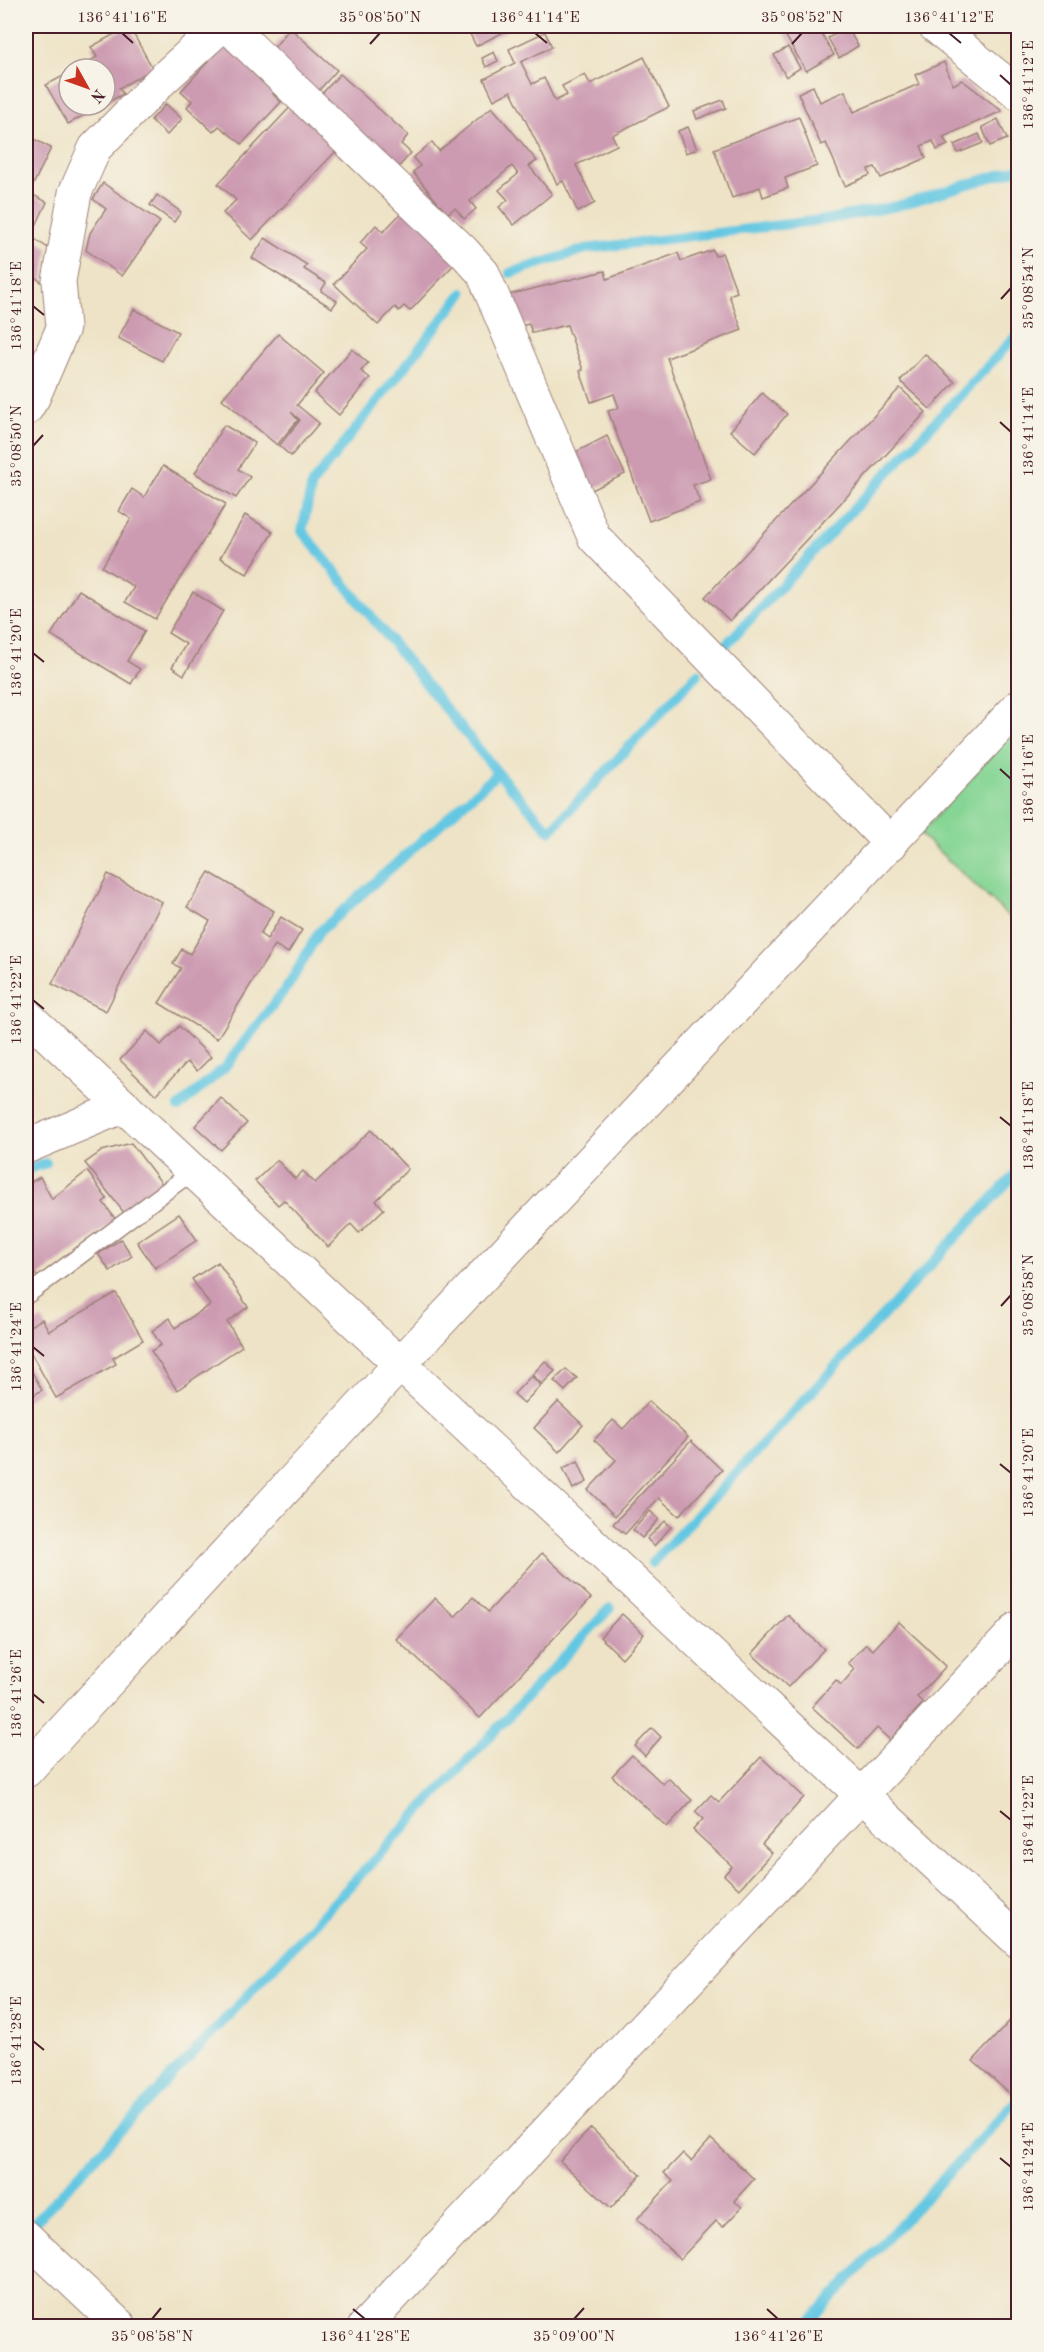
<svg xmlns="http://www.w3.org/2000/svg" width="1044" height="2352" viewBox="0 0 1044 2352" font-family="'Old Standard TT',serif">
<rect width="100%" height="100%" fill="#f7f3e8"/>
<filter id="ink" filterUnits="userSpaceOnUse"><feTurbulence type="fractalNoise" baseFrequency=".0167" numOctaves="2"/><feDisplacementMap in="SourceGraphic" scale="12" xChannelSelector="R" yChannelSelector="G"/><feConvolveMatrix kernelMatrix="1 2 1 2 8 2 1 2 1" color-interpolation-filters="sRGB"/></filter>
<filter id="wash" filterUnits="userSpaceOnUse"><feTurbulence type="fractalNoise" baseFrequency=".008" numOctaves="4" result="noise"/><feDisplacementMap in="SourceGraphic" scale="24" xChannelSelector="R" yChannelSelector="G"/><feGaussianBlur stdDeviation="1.35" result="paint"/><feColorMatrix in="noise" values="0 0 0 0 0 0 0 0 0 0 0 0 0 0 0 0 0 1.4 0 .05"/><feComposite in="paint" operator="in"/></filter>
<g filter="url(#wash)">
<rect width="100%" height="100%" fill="#eee3c6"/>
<polygon fill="#86d594" stroke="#687a60" stroke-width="1.5" points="1018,726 1018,925 920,834"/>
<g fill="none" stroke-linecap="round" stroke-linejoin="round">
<g stroke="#64c7e2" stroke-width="10">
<polyline points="510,273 586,249 829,219 897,206 1018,169"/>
<polyline points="722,649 1018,334"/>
<polyline points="498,773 550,831 698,673"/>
<polyline points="179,1107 224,1068 290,983 319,932 498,773 302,531 312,484 463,293"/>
<polyline points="26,1170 46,1163"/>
<polyline points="652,1563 1018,1171"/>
<polyline points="35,2222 610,1608"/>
<polyline points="805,2326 1018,2099"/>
</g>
</g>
<g id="blocks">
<g fill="#cc9ab1">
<polygon points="129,26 153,69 119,88 123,94 105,104 105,69 76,69 97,57 91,47"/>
<polygon points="466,26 508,26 510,29 476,46"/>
<polygon points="780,26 817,26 834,55 806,71"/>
<polygon points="847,27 858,46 839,58 828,38"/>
<polygon points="290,28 337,70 313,97 267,56"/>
<polygon points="545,32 552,47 521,62 532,84 544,78 555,101 567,95 562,86 585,74 590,84 644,57 669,107 612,135 617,145 576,165 595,203 578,212 563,181 557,184 511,91 494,100 484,79 515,63 509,49"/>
<polygon points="228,40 279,88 273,94 281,102 242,144 219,126 213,132 187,107 192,101 181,91"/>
<polygon points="788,47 800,68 786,77 774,55"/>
<polygon points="494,52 498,61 486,67 482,58"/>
<polygon points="944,62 953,85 962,80 1002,111 943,137 948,145 937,150 933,141 921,146 926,158 881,178 875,167 868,169 870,175 845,186 826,143 821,145 798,93 813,86 820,102 845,91 854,112 919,84 915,75"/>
<polygon points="69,73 69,105 103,105 68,124 46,85"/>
<polygon points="340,74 408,135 401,144 411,153 395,171 316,100"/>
<polygon points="723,100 726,108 697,119 694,111"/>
<polygon points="296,101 349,150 341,158 335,152 252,240 223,213 236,200 218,184"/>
<polygon points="166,104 182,119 167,135 151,120"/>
<polygon points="492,107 537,161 529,166 552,194 514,225 499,207 508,200 499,190 518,174 512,166 470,201 476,209 464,219 455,208 447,214 413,172 420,166 413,158 432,142 439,151"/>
<polygon points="799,117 817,166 785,178 788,188 763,197 760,187 732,198 714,149"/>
<polygon points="998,119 1007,139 990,146 982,127"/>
<polygon points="688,127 697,149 686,153 678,131"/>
<polygon points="979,134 983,143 958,153 954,145"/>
<polygon points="26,135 51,148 29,193 47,202 33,232 26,228"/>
<polygon points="103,183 160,222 122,276 86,250 90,233 106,209 93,199"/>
<polygon points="157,195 181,212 174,222 150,205"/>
<polygon points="406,208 460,258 410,311 404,306 399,311 395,307 378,325 334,284 367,249 360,243 376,225 383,232"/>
<polygon points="33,238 48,248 43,283 26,271 26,248"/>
<polygon points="265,238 307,265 304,269 326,283 321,291 337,301 332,308 252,258"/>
<polygon points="713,250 715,256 722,253 737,292 729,295 742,330 667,358 711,479 693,485 700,502 649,521 608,411 619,408 614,394 591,402 580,371 583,370 567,325 532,333 529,324 516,327 508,295 605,271 607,279 678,253 681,261"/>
<polygon points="134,309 178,332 162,361 118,338"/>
<polygon points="278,334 324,373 297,405 319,423 291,456 279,446 300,420 291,412 298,420 277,445 222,399"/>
<polygon points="352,349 368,363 361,371 370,378 339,415 314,393"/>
<polygon points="925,354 955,382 930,409 900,381"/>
<polygon points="900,388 926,412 730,621 705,597"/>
<polygon points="762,393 787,414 755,453 730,431"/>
<polygon points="224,425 255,443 238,469 250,477 236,498 195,473"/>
<polygon points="607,436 625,474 590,491 572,454"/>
<polygon points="163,466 226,504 155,619 125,602 134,587 102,567 131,519 119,511 132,489 144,497"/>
<polygon points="245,515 273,532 247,574 220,558"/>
<polygon points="79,590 145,631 127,661 140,669 131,684 51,635"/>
<polygon points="193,592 223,611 184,675 172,667 186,644 168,633"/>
<polygon points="209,872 274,911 260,934 267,939 281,917 302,930 288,953 275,945 217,1039 159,1003 181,968 173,964 182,949 190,954 210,921 187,907"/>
<polygon points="108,874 162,902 106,1011 52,984"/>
<polygon points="179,1026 211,1057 197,1071 187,1062 156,1095 120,1060 147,1031 161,1045"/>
<polygon points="221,1098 247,1123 221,1150 195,1126"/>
<polygon points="371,1130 408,1169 376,1201 384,1209 359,1233 351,1224 328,1247 284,1200 278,1205 255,1181 277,1160 295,1179 303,1171 315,1183"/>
<polygon points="131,1143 163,1185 125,1214 85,1163 102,1151"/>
<polygon points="87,1171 107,1199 103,1202 116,1220 38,1277 34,1273 26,1277 26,1185 40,1177 52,1199"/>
<polygon points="179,1214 197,1240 155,1268 137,1242"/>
<polygon points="121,1239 132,1256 110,1271 98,1254"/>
<polygon points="218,1262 248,1307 227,1322 242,1346 177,1390 151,1351 161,1345 152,1331 170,1318 175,1328 210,1305 192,1279"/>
<polygon points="116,1293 143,1340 113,1358 116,1364 56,1398 26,1344 26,1328 42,1319 49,1331"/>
<polygon points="26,1361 42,1390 26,1400"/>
<polygon points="545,1361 555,1371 542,1384 532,1375"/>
<polygon points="566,1369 577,1378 565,1391 554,1381"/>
<polygon points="531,1376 541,1385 524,1403 514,1394"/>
<polygon points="649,1401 688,1437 615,1516 588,1490 616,1460 594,1440 613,1420 623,1429"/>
<polygon points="558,1402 583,1425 559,1452 534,1428"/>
<polygon points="691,1441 722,1470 679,1516 659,1498 625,1534 613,1524"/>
<polygon points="578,1461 587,1482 573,1489 563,1468"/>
<polygon points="650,1511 659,1519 642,1538 633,1530"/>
<polygon points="665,1521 671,1527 654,1546 647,1539"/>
<polygon points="542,1553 591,1598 480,1718 396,1639 435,1598 455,1617 473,1597 488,1612"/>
<polygon points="622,1614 644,1634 622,1658 600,1637"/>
<polygon points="788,1615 824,1649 788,1687 752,1654"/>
<polygon points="899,1622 946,1666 917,1697 923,1703 890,1740 877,1728 858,1749 812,1707 836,1680 841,1685 855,1669 848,1663 866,1644 873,1650"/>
<polygon points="652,1728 661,1737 645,1756 635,1746"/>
<polygon points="632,1755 663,1784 668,1778 692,1800 667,1827 612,1776"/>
<polygon points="761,1757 804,1797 762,1844 772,1853 739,1889 724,1875 732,1866 693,1830 703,1819 695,1812 711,1795 719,1802"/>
<polygon points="1018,2012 1018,2085 1010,2094 973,2061"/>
<polygon points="591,2128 641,2175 611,2208 560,2161"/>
<polygon points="711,2139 754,2179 734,2201 742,2207 723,2227 716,2221 680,2259 637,2219 673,2181 664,2173 683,2153 691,2161"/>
</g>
</g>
</g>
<g filter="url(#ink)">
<use href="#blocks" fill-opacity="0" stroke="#9c8178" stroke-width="1.5"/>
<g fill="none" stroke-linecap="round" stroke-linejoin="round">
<g stroke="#9c8178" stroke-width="19">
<polyline id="service" points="26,1296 193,1171"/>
</g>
<g stroke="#9c8178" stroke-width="35">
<g id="minor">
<polyline points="228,26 464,252 483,273 594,537 891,844"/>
<polyline points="935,26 1018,93"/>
<polyline points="26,409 33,398 63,328 59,281 75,193 95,148 164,78 221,26"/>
<polyline points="26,1147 124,1106"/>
<polyline points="26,1771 400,1364 1018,707"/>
<polyline points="26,2237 120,2326"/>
<polyline points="365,2326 1018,1628"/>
</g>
</g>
<g stroke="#9c8178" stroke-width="35">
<polyline id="tertiary" points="26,1015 1018,1941"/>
</g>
<use href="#service" stroke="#fff" stroke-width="16"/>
<use href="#minor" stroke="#fff" stroke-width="33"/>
<use href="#tertiary" stroke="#fff" stroke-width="33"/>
</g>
</g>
<path fill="none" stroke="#4a1f2b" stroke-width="2" d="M122,33L133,43M535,33L547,43M949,33L961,43M370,44L380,33M792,44L802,33M1000,75L1011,85M1001,299L1011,288M33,306L44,315M1000,422L1011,432M33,446L43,435M33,653L44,662M1000,769L1011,779M33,1000L44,1009M1000,1117L1011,1126M1001,1306L1011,1295M33,1347L44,1356M1000,1464L1011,1473M33,1694L44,1703M1000,1811L1011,1820M33,2041L44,2050M1000,2158L1011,2167M353,2309L365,2319M767,2309L778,2319M152,2319L161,2308M574,2319L584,2308"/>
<rect width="1044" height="2352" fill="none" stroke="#f7f3e8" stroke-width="66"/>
<g transform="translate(87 87) rotate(130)"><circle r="28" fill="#f7f3e8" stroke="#b29e9c" stroke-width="1.5"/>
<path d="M0-4.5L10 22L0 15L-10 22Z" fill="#c8321e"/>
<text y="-9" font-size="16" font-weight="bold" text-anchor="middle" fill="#4a1f2b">N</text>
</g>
<rect x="33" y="33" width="978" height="2286" fill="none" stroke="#4a1f2b" stroke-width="2"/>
<g font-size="15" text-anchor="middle" fill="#4a1f2b">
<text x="122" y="22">136°41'16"E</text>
<text x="380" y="22">35°08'50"N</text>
<text x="535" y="22">136°41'14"E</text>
<text x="802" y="22">35°08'52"N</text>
<text x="949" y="22">136°41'12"E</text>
<text transform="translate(1028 85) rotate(-90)" y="5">136°41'12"E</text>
<text transform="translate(1028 288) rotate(-90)" y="5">35°08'54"N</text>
<text transform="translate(16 306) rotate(-90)" y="5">136°41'18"E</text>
<text transform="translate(1028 432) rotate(-90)" y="5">136°41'14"E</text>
<text transform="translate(16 446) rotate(-90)" y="5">35°08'50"N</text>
<text transform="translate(16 653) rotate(-90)" y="5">136°41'20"E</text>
<text transform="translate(1028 779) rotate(-90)" y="5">136°41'16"E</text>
<text transform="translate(16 1000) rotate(-90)" y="5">136°41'22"E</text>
<text transform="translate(1028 1126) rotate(-90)" y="5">136°41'18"E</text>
<text transform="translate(1028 1295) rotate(-90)" y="5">35°08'58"N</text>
<text transform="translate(16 1347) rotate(-90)" y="5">136°41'24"E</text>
<text transform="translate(1028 1473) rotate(-90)" y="5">136°41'20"E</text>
<text transform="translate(16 1694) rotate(-90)" y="5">136°41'26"E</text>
<text transform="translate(1028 1820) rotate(-90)" y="5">136°41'22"E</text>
<text transform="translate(16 2041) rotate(-90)" y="5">136°41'28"E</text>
<text transform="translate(1028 2167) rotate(-90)" y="5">136°41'24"E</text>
<text x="152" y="2341">35°08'58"N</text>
<text x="365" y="2341">136°41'28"E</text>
<text x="574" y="2341">35°09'00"N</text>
<text x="778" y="2341">136°41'26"E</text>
</g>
</svg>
